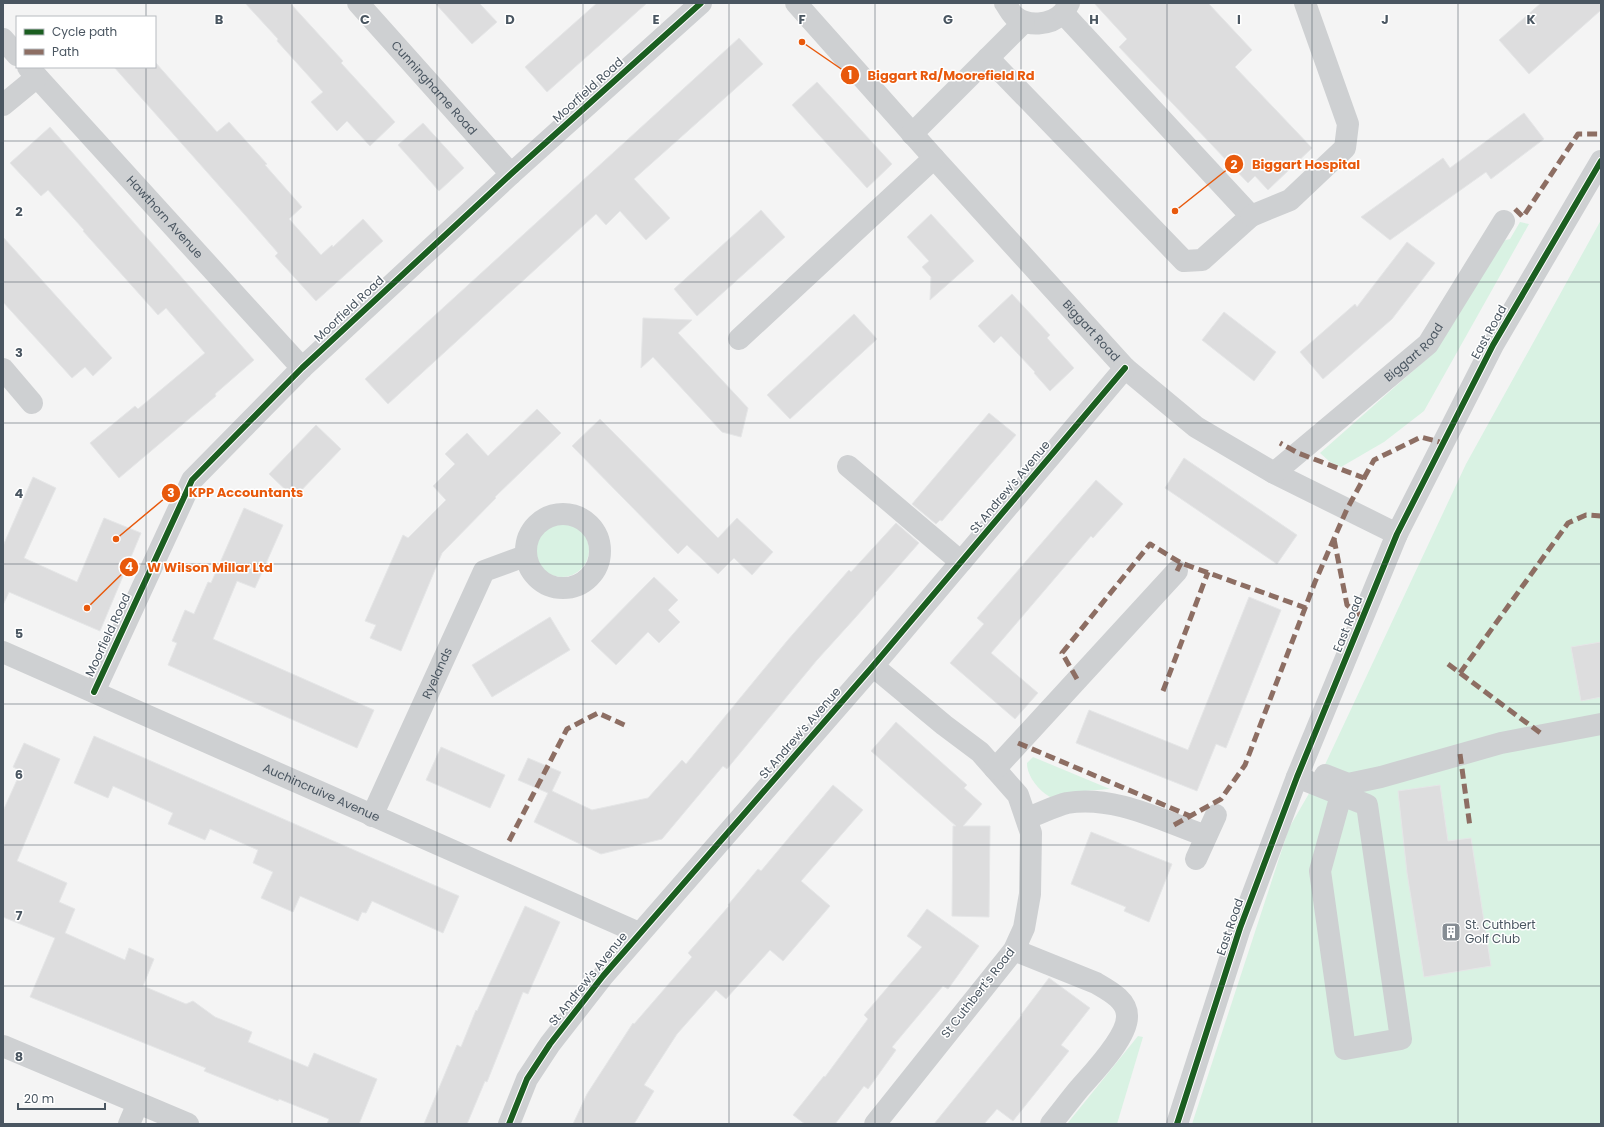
<svg xmlns="http://www.w3.org/2000/svg" width="1604" height="1127" viewBox="0 0 1604 1127" font-family="Poppins,sans-serif">
<rect width="100%" height="100%" fill="#f4f4f4"/>
<g fill="#d9f2e3">
<polygon points="1601,220 1601,1124 1192,1124 1289,828 1322,771 1466,464"/>
<polygon points="1520,222 1529,224 1424,411 1384,442 1341,467 1330,462 1320,453 1431,355 1502,241 1510,239"/>
<circle cx="562" cy="550" r="27"/>
<path d="M1033,757L1110,789L1084,791L1052,798C1040,792 1027,777 1027,763Z"/>
<polygon points="1138,1036 1143,1037 1117,1124 1067,1124"/>
</g>
<g fill="#ddddde" stroke="#e5e6e7">
<polygon points="245,3 290,3 343,61 341,63 395,122 370,146 347,121 337,131 311,102 323,92 277,41 278,39"/>
<polygon points="435,3 479,3 497,22 472,44"/>
<polygon points="597,3 647,3 547,92 525,67"/>
<polygon points="1094,3 1208,3 1252,50 1235,67 1312,148 1268,190 1255,176 1248,183 1119,47 1127,39"/>
<polygon points="1541,3 1601,3 1601,10 1529,74 1499,40"/>
<polygon points="739,38 763,64 634,179 670,218 646,240 620,211 606,225 596,214 388,404 365,379"/>
<polygon points="155,62 217,132 229,122 267,164 265,165 302,207 289,219 321,255 332,245 333,247 363,219 383,241 316,301 275,256 278,253 245,215 114,67 155,67"/>
<polygon points="817,82 892,164 867,188 792,105"/>
<polygon points="1524,113 1544,139 1491,179 1486,172 1390,240 1361,217 1443,158 1450,168"/>
<polygon points="423,123 464,168 439,191 398,145"/>
<polygon points="50,127 254,360 215,394 216,396 119,478 90,443 135,406 138,409 205,353 166,308 158,315 83,231 84,230 48,190 41,196 10,163"/>
<polygon points="761,210 785,237 697,316 674,289"/>
<polygon points="931,214 974,261 930,300 931,277 922,267 929,261 907,237"/>
<polygon points="3,237 112,358 93,376 85,367 72,378 3,302"/>
<polygon points="1407,242 1435,263 1392,319 1323,379 1300,352 1355,304 1357,307"/>
<polygon points="1012,294 1050,335 1047,338 1074,368 1050,391 1034,373 1035,372 1001,336 994,343 978,326"/>
<polygon points="1224,312 1276,352 1254,381 1202,340"/>
<polygon points="854,314 877,339 790,419 767,395"/>
<polygon points="643,318 692,320 678,333 748,408 741,437 722,432 653,357 641,368"/>
<polygon points="537,409 561,433 495,497 496,498 442,553 401,651 370,638 376,625 365,621 403,535 408,538 446,500 433,486 455,464 445,454 467,433 488,456"/>
<polygon points="989,413 1016,435 942,521 940,520 936,524 912,504"/>
<polygon points="600,419 718,538 737,518 773,552 752,575 734,558 718,574 687,545 678,554 572,446"/>
<polygon points="316,425 341,449 294,498 269,474"/>
<polygon points="1184,458 1297,535 1277,564 1165,488"/>
<polygon points="33,477 56,488 24,558 77,582 104,518 141,533 100,631 9,592 3,605 3,546"/>
<polygon points="1096,480 1123,504 1093,538 1091,536 991,653 1038,693 1015,719 950,663 984,624 977,618"/>
<polygon points="244,508 283,525 255,588 237,581 213,639 374,710 357,748 168,665 177,643 172,641 185,610 194,614 208,582 211,583"/>
<polygon points="896,523 919,543 875,593 876,594 855,618 817,660 727,769 723,766 662,839 601,854 534,822 548,793 518,780 528,758 561,772 552,791 592,810 648,798 682,760 686,764 787,641 849,570 851,572"/>
<polygon points="654,577 678,600 668,610 680,622 659,643 648,632 616,665 591,641"/>
<polygon points="1249,597 1281,610 1226,748 1216,744 1197,791 1076,743 1089,710 1188,750"/>
<polygon points="550,617 570,650 492,697 472,665"/>
<polygon points="1601,642 1601,697 1581,701 1571,647"/>
<polygon points="896,722 967,785 964,788 982,804 963,826 990,826 989,917 952,916 953,826 956,826 871,751"/>
<polygon points="94,736 459,896 443,933 372,901 366,913 362,912 358,921 300,896 293,912 261,898 273,872 253,863 258,850 210,829 205,840 168,824 173,813 113,786 108,798 74,783"/>
<polygon points="24,743 60,759 17,861 67,883 59,902 75,909 65,933 125,960 129,948 154,959 143,986 186,1004 193,1001 215,1017 252,1032 248,1042 308,1067 314,1053 377,1079 359,1124 327,1124 329,1119 279,1099 278,1101 204,1071 206,1068 30,997 55,938 3,917 3,811 21,771 13,767"/>
<polygon points="441,747 505,775 490,808 426,780"/>
<polygon points="833,785 863,810 801,881 830,906 783,961 770,950 726,999 716,990 677,1034 644,1085 654,1091 634,1124 573,1124 587,1094 633,1023 634,1024 692,957 688,953 729,906 728,905 758,869 761,871"/>
<polygon points="1440,785 1448,841 1471,838 1491,966 1424,977 1407,873 1398,791"/>
<polygon points="1091,832 1172,864 1149,922 1124,911 1126,907 1071,884"/>
<polygon points="525,906 560,922 528,994 523,992 487,1082 485,1081 467,1124 424,1124 457,1045 461,1047 476,1010 477,1011"/>
<polygon points="927,909 979,946 948,989 943,986 892,1047 896,1050 868,1089 864,1086 835,1124 805,1124 793,1115 824,1076 825,1077 868,1019 864,1015 922,947 907,936"/>
<polygon points="1049,978 1090,1008 1061,1045 1069,1051 1013,1121 997,1109 984,1124 934,1124 1022,1015 1021,1015"/>
</g>
<g fill="none" stroke-linecap="round" stroke-linejoin="round">
<g stroke="#ced0d2" stroke-width="22">
<path id="s1" d="M358,3L511,174"/>
<path id="s2" d="M796,3L934,158L1125,368L1196,427L1274,473L1397,534"/>
<path d="M1005,3C1008,7 1010,12 1014,16C1027,27 1050,26 1063,13C1065,11 1067,6 1069,3"/>
<polyline points="3,39 17,55"/>
<polyline points="988,58 1184,261 1202,260 1251,216 1063,13"/>
<path id="s3" d="M28,67L302,368"/>
<polyline points="3,105 37,77"/>
<polyline points="912,134 1024,22"/>
<polyline points="1251,216 1290,200 1345,148 1348,124 1305,3"/>
<polyline points="739,339 934,158"/>
<polyline points="3,369 32,403"/>
<polyline points="848,466 961,562"/>
<path id="s4" d="M1274,473L1428,344L1504,221"/>
<circle cx="563" cy="551" r="37"/>
<path id="s5" d="M3,652L639,933"/>
<polyline points="873,666 944,725 980,752 1018,795 1031,833 1030,894 1024,928 1014,950 875,1124"/>
<polyline points="94,692 192,480 302,368 511,174 701,3"/>
<polyline points="995,769 1177,571"/>
<polyline points="1325,775 1348,784 1381,777 1501,743 1601,724"/>
<polyline points="1297,777 1367,805 1401,1039 1345,1049 1320,871 1341,795"/>
<path id="s6" d="M372,816L484,571L525,556"/>
<path d="M1027,818C1040,814 1054,806 1067,803C1115,795 1162,821 1206,836"/>
<polyline points="1196,859 1216,815"/>
<path d="M1014,950L1096,983C1108,990 1128,1000 1127,1017C1127,1038 1092,1074 1078,1090C1069,1101 1060,1113 1051,1124"/>
<polyline points="3,1046 188,1124"/>
<polyline points="129,1124 138,1103"/>
<polyline points="509,1124 527,1079 550,1044 603,976 873,666 1125,368"/>
<polyline points="1177,1124 1240,928 1297,777 1397,534 1493,345 1601,161"/>
</g>
<g stroke="#8d6e63" stroke-width="5" stroke-dasharray="10 5" stroke-linecap="butt">
<polyline points="1515,209 1523,217 1578,134 1601,134"/>
<polyline points="1364,478 1374,460 1421,437 1443,443"/>
<polyline points="1334,539 1347,605 1363,617"/>
<polyline points="1177,571 1181,563"/>
<polyline points="1448,664 1543,735"/>
<polyline points="1460,673 1568,523 1586,515 1601,516"/>
<polyline points="1077,679 1062,653 1150,544 1181,563 1306,608"/>
<polyline points="1163,691 1208,572"/>
<polyline points="1018,743 1190,816"/>
<polyline points="1460,754 1470,827"/>
<polyline points="1174,825 1221,799 1245,765 1315,582 1347,509 1364,478 1298,453 1280,443"/>
<polyline points="509,841 567,729 598,713 629,727"/>
</g>
<g stroke="#fff" stroke-width="8">
<g id="cycleway">
<polyline points="94,692 192,480 302,368 511,174 701,3"/>
<polyline points="509,1124 527,1079 550,1044 603,976 873,666 1125,368"/>
<polyline points="1177,1124 1240,928 1297,777 1397,534 1493,345 1601,161"/>
</g>
</g>
<use href="#cycleway" stroke="#1b5e20" stroke-width="6"/>
</g>
<path fill="none" stroke="#4a5661" stroke-width="1" stroke-opacity="0.55" d="M146,3V17M292,3V1124M437,3V1124M583,3V1124M729,3V1124M875,3V1124M1021,3V1124M1167,3V1124M1312,3V1124M1458,3V1124M146,67V1124M3,141H1601M3,282H1601M3,423H1601M3,564H1601M3,704H1601M3,845H1601M3,986H1601"/>
<defs>
<g id="building-square" transform="scale(1)"><rect x="-9" y="-9" width="18" height="18" rx="4" fill="#868d94" stroke="#fff"/><path d="M-4-6H4V6H1V3H-1V6H-4ZM-2.5-4.3h1.7v1.8h-1.7ZM.8-4.3h1.7v1.8H.8ZM-2.5-1h1.7V.8h-1.7ZM.8-1h1.7V.8H.8Z" fill="#fff"/></g>
</defs>
<g fill-rule="evenodd">
<use href="#building-square" x="1451" y="932"/>
</g>
<g text-anchor="middle" stroke-width="3" stroke-linejoin="round" paint-order="stroke">
<g font-size="12" fill="#4a5661" stroke="#fff">
<text dy="4" stroke="none"><textPath href="#s1" startOffset="114">Cunninghame Road</textPath></text>
<text transform="translate(588 90) rotate(-42)" y="4">Moorfield Road</text>
<text dy="4" stroke="none"><textPath href="#s3" startOffset="203">Hawthorn Avenue</textPath></text>
<text transform="translate(349 309) rotate(-43)" y="4">Moorfield Road</text>
<text dy="4" stroke="none"><textPath href="#s2" startOffset="441">Biggart Road</textPath></text>
<text transform="translate(1489 332) rotate(-61)" y="4">East Road</text>
<text dy="4" stroke="none"><textPath href="#s4" startOffset="185">Biggart Road</textPath></text>
<text transform="translate(1010 487) rotate(-50)" y="4">St Andrew's Avenue</text>
<text transform="translate(1348 624) rotate(-68)" y="4">East Road</text>
<text transform="translate(108 635) rotate(-65)" y="4">Moorfield Road</text>
<text dy="4" stroke="none"><textPath href="#s6" startOffset="157">Ryelands</textPath></text>
<text transform="translate(800 733) rotate(-49)" y="4">St Andrew's Avenue</text>
<text dy="4" stroke="none"><textPath href="#s5" startOffset="348">Auchincruive Avenue</textPath></text>
<text transform="translate(1230 927) rotate(-71)" y="4">East Road</text>
<text transform="translate(588 979) rotate(-51)" y="4">St Andrew's Avenue</text>
<text transform="translate(978 993) rotate(-52)" y="4">St Cuthbert's Road</text>
</g>
<g font-size="12" fill="#4a5661" stroke="#fff" text-anchor="start">
<text x="1465" y="929">St. Cuthbert<tspan x="1465" dy="14">Golf Club</tspan></text>
</g>
</g>
<g font-size="13" text-anchor="middle" font-weight="bold" fill="#4a5661" stroke="#fff" stroke-width="3" stroke-linejoin="round" paint-order="stroke">
<text x="219" y="24">B</text>
<text x="365" y="24">C</text>
<text x="510" y="24">D</text>
<text x="656" y="24">E</text>
<text x="802" y="24">F</text>
<text x="948" y="24">G</text>
<text x="1094" y="24">H</text>
<text x="1239" y="24">I</text>
<text x="1385" y="24">J</text>
<text x="1531" y="24">K</text>
<text x="19" y="216">2</text>
<text x="19" y="357">3</text>
<text x="19" y="498">4</text>
<text x="19" y="638">5</text>
<text x="19" y="779">6</text>
<text x="19" y="920">7</text>
<text x="19" y="1061">8</text>
</g>
<path fill="none" stroke="#e8590c" stroke-width="1.5" d="M802 42L850 75M1175 211L1234 164M116 539L171 493M87 608L129 567"/>
<g fill="#e8590c" stroke="#fff" stroke-width="1.5">
<circle cx="802" cy="42" r="4"/>
<circle cx="1175" cy="211" r="4"/>
<circle cx="116" cy="539" r="4"/>
<circle cx="87" cy="608" r="4"/>
<circle cx="850" cy="75" r="10"/>
<circle cx="1234" cy="164" r="10"/>
<circle cx="171" cy="493" r="10"/>
<circle cx="129" cy="567" r="10"/>
</g>
<g font-size="12" text-anchor="middle" font-weight="bold" fill="#fff">
<text x="850" y="79">1</text>
<text x="1234" y="169">2</text>
<text x="171" y="497">3</text>
<text x="129" y="571">4</text>
</g>
<g font-size="13" text-anchor="middle" font-weight="bold" fill="#e8590c" stroke="#fff" stroke-width="3" stroke-linejoin="round" paint-order="stroke">
<text x="951" y="80">Biggart Rd/Moorefield Rd</text>
<text x="1306" y="169">Biggart Hospital</text>
<text x="246" y="497">KPP Accountants</text>
<text x="210" y="572">W Wilson Millar Ltd</text>
</g>
<rect width="1604" height="1127" fill="none" stroke="#4a5661" stroke-width="8"/>
<rect x="16" y="16" width="140" height="52" fill="#ffffff" stroke="#b7bbc0"/>
<rect x="24" y="29" width="20" height="6" fill="#1b5e20" stroke="#b7bbc0"/>
<text x="52" y="36" font-size="12" fill="#4a5661">Cycle path</text>
<rect x="24" y="49" width="20" height="6" fill="#8d6e63" stroke="#b7bbc0"/>
<text x="52" y="56" font-size="12" fill="#4a5661">Path</text>
<path d="M18 1103v6h87v-6" fill="none" stroke="#4a5661" stroke-width="2"/>
<text x="24" y="1103" font-size="12" fill="#4a5661" stroke="#ffffff" stroke-width="3" paint-order="stroke">20 m</text>
</svg>
